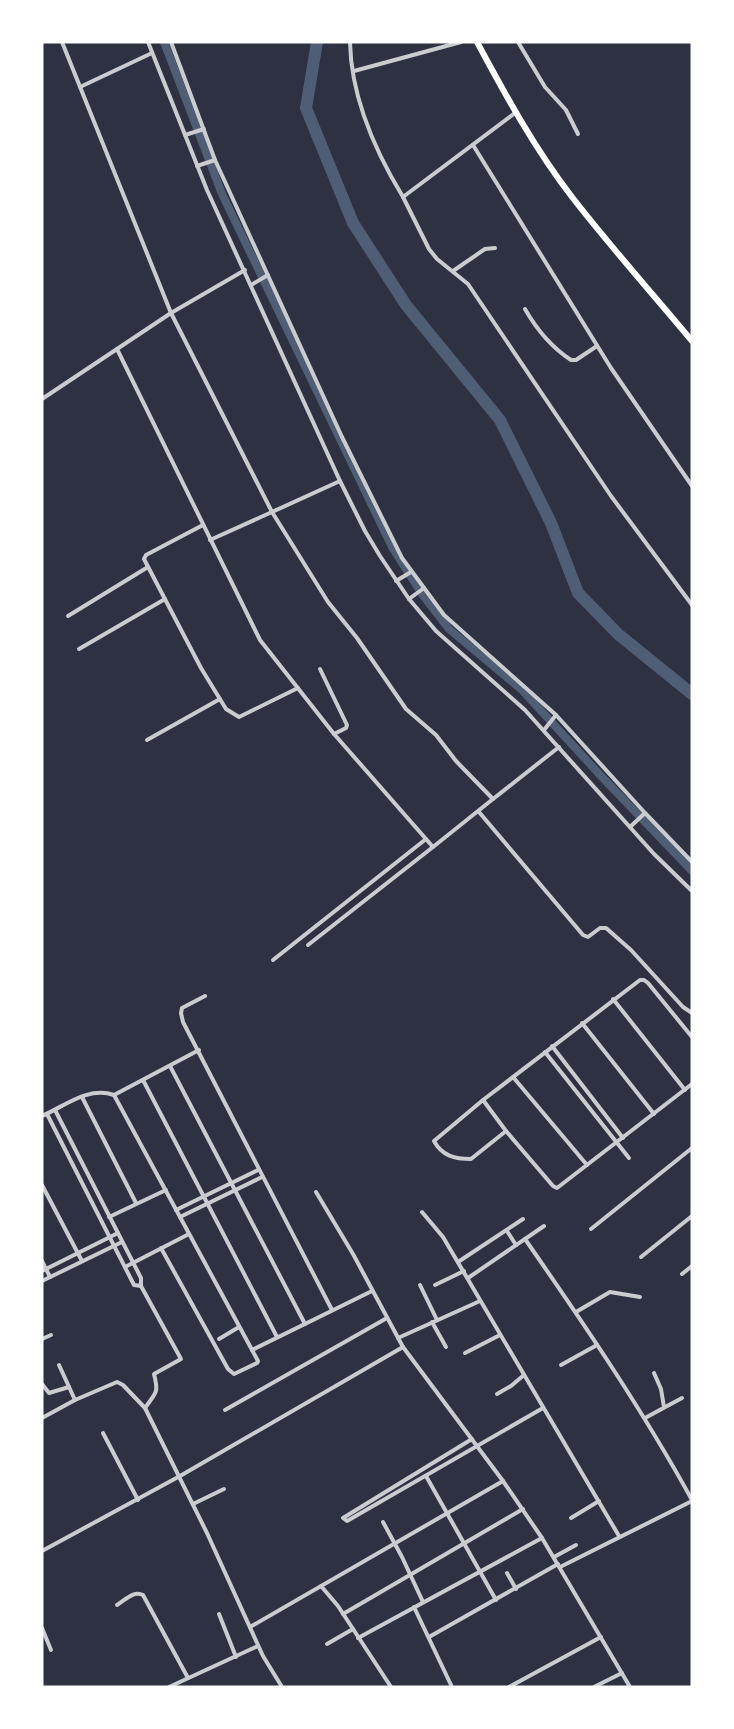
<svg xmlns="http://www.w3.org/2000/svg" width="734" height="1729" viewBox="0 0 734 1729" font-family="Signika,sans-serif">
<rect width="100%" height="100%" fill="#2d3142"/>
<g fill="none" stroke-linecap="round" stroke-linejoin="round">
<polyline stroke="#4f5d75" stroke-width="8" points="164,42 222,194 392,547 422,594 449,629 522,690 601,776 692,871"/>
<polyline stroke="#4f5d75" stroke-width="12" points="317,42 306,108 353,223 406,305 500,420 551,523 578,593 618,634 692,694"/>
<g stroke="#caccd0" stroke-width="4">
<polyline points="62,42 171,313 272,512 340,481"/>
<polyline points="148,42 207,190 340,481 365,531 380,556 409,599 436,631 525,710 654,854 692,891"/>
<polyline points="171,42 215,160 342,437 402,558 444,615 556,715 645,813 692,862"/>
<path d="M350,42C351,97 375,151 403,197L515,113"/>
<polyline points="518,42 545,87 566,110 578,134"/>
<polyline points="354,71 461,42"/>
<polyline points="80,87 152,53"/>
<polyline points="185,135 204,129"/>
<polyline points="473,145 611,368 692,486"/>
<polyline points="197,166 215,160"/>
<polyline points="403,197 429,249 437,259 468,284 611,496 692,605"/>
<polyline points="453,271 485,249 495,248"/>
<polyline points="251,285 268,275"/>
<path d="M525,309C537,330 551,347 571,360H576L597,346"/>
<polyline points="117,349 260,640 334,734 433,847 493,799"/>
<polyline points="42,399 171,313 245,270"/>
<polyline points="203,525 146,555 144,559 201,668 226,709 239,717 298,688"/>
<polyline points="210,540 272,512 328,602 357,638 406,709 436,735 456,761 493,799 559,747"/>
<polyline points="396,581 411,572"/>
<polyline points="409,599 424,588"/>
<polyline points="68,616 148,567"/>
<polyline points="79,649 165,599"/>
<polyline points="320,669 347,725 346,728 334,734"/>
<polyline points="544,730 556,715"/>
<polyline points="147,740 220,699"/>
<polyline points="479,812 583,935 588,937 600,928 606,928 631,950 683,1007 692,1013"/>
<polyline points="630,827 645,813"/>
<polyline points="308,945 433,847"/>
<polyline points="273,960 426,839"/>
<polyline points="205,996 182,1008 181,1013 183,1022 332,1310"/>
<polyline points="613,999 685,1090"/>
<polyline points="582,1023 654,1114"/>
<polyline points="552,1046 623,1138"/>
<polyline points="545,1052 629,1158"/>
<polyline points="170,1066 305,1324"/>
<polyline points="513,1077 587,1165"/>
<polyline points="143,1080 277,1337"/>
<polyline points="114,1095 258,1361 257,1363 234,1374 228,1369 161,1248"/>
<polyline points="82,1097 136,1203"/>
<polyline points="483,1100 506,1131 553,1186 557,1188 692,1084"/>
<polyline points="47,1114 134,1285 141,1286 141,1278 55,1110"/>
<path d="M42,1116C65,1106 88,1086 114,1095L199,1050"/>
<path d="M506,1131L471,1159C455,1159 442,1156 434,1141L483,1100L640,980H644L648,983L692,1037"/>
<polyline points="42,1185 82,1261"/>
<polyline points="316,1192 353,1254 403,1347 503,1481 542,1538 630,1687"/>
<polyline points="176,1210 258,1170"/>
<polyline points="422,1212 443,1237 619,1536"/>
<polyline points="109,1217 166,1190"/>
<polyline points="180,1217 262,1177"/>
<polyline points="591,1229 692,1148"/>
<polyline points="507,1231 516,1245"/>
<path d="M525,1239C584,1324 642,1409 692,1500"/>
<polyline points="641,1257 692,1216"/>
<polyline points="42,1261 50,1277"/>
<polyline points="458,1262 523,1219"/>
<polyline points="125,1267 189,1234"/>
<polyline points="42,1271 118,1233"/>
<polyline points="682,1274 692,1266"/>
<polyline points="468,1278 544,1226"/>
<polyline points="42,1281 122,1242"/>
<polyline points="420,1285 437,1320"/>
<polyline points="435,1285 464,1271"/>
<path d="M141,1286L181,1359L154,1374C159,1394 156,1392 145,1408"/>
<polyline points="576,1312 610,1292 640,1297"/>
<polyline points="432,1322 446,1347"/>
<polyline points="398,1338 480,1301"/>
<polyline points="42,1339 51,1335"/>
<polyline points="219,1339 239,1327"/>
<polyline points="252,1350 372,1291"/>
<polyline points="465,1353 500,1335"/>
<polyline points="59,1365 75,1400"/>
<polyline points="561,1365 597,1345"/>
<polyline points="654,1373 661,1389 664,1407"/>
<polyline points="42,1384 49,1393 69,1387"/>
<polyline points="497,1394 511,1386 524,1375"/>
<polyline points="225,1410 387,1318"/>
<polyline points="42,1418 75,1400 117,1382 123,1385 145,1408 207,1533 263,1656 282,1687"/>
<polyline points="645,1418 682,1398"/>
<polyline points="103,1433 138,1500"/>
<polyline points="472,1439 343,1518 347,1521 543,1408"/>
<polyline points="426,1476 496,1600"/>
<polyline points="193,1504 224,1489"/>
<polyline points="571,1518 599,1501"/>
<polyline points="383,1522 402,1557 423,1602"/>
<polyline points="42,1551 180,1476 403,1347"/>
<polyline points="554,1557 576,1545"/>
<polyline points="560,1567 692,1501"/>
<polyline points="507,1573 516,1589"/>
<polyline points="321,1586 338,1606 391,1687"/>
<path d="M117,1605C125,1600 134,1590 143,1595L188,1678"/>
<polyline points="414,1607 452,1687"/>
<polyline points="219,1614 236,1657"/>
<polyline points="343,1614 523,1509"/>
<polyline points="250,1627 503,1481"/>
<polyline points="42,1628 51,1650"/>
<polyline points="429,1637 558,1564"/>
<polyline points="358,1638 542,1538"/>
<polyline points="327,1644 353,1629"/>
<polyline points="169,1687 258,1646"/>
<polyline points="509,1687 601,1637"/>
<polyline points="594,1687 622,1673"/>
</g>
<path stroke="#fff" stroke-width="6" d="M477,42C506,96 535,149 572,197C610,246 652,293 692,341"/>
</g>
<rect width="734" height="1729" fill="none" stroke="#ffffff" stroke-width="87"/>
</svg>
